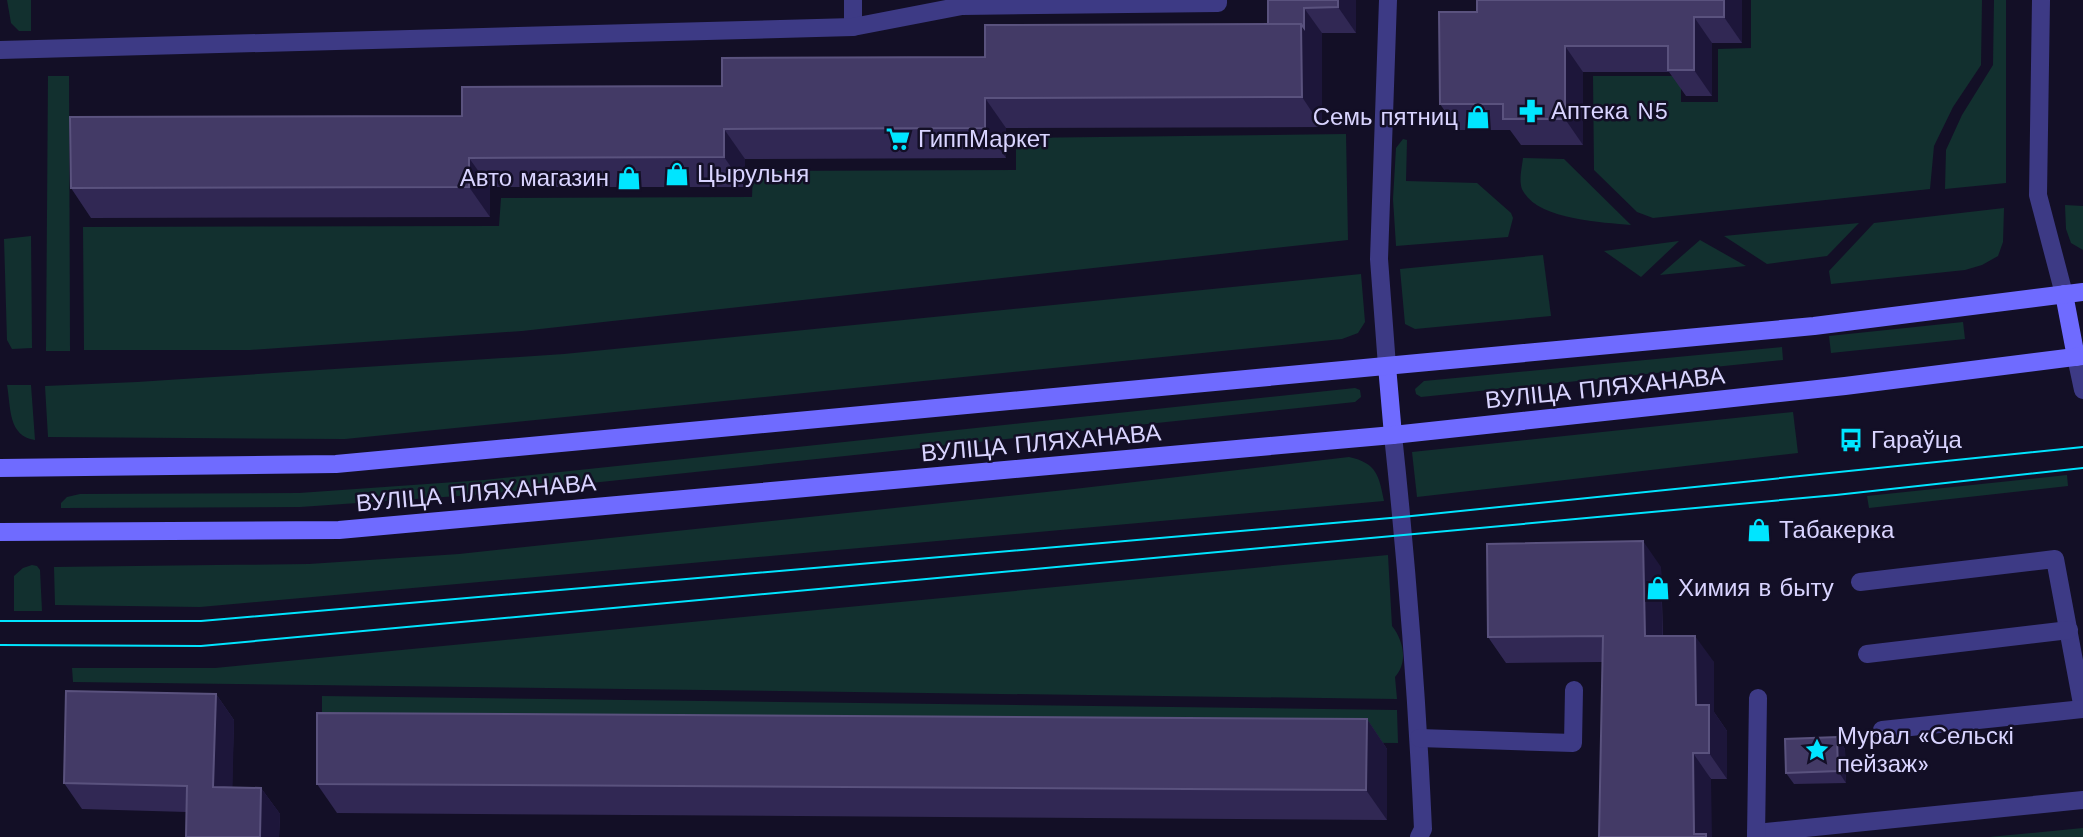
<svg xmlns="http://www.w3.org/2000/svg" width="2083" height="837" viewBox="0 0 2083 837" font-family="'Work Sans',sans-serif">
<rect width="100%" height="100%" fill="#130f26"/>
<g fill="#12302f">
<polygon points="7,0 31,0 31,31 19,31 11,23"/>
<polygon points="1751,0 1982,0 1981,65 1953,107 1934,146 1930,189 1653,218 1637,212 1594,170 1593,76 1681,76 1681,102 1718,102 1718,49 1751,48"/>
<polygon points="1994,0 2006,0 2006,183 1945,189 1946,150 1962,115 1993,65"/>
<polygon points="48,76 69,76 70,351 46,351"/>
<polygon points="1346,134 1348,240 522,331 250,350 84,350 83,227 499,226 501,198 752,197 753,171 1016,170 1016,138"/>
<polygon points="1403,139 1407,140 1406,181 1477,183 1511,213 1513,218 1508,237 1396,246 1393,199 1396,148"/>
<path d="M1523,158L1564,159L1631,225C1602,222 1539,220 1523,191C1518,183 1522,167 1523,158Z"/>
<polygon points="2065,205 2083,206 2083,250 2071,243 2066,229"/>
<polygon points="2004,208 2003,242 1998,256 1982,265 1965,270 1831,284 1829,271 1874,223"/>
<polygon points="1859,223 1827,256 1767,264 1724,236"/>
<polygon points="31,236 32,348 12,349 7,340 4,239"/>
<polygon points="1700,240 1746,266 1660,275"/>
<polygon points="1679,241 1641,277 1604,251"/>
<polygon points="1543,255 1551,316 1415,329 1405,324 1400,269"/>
<polygon points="1361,274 1365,322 1358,333 1342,339 345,439 48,437 45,386 137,382 564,354"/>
<polygon points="1963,322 1965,339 1831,353 1829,336"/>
<polygon points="1782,347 1783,360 1421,397 1416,394 1415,389 1424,381"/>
<path d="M7,385H31L35,440C8,436 11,408 7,385Z"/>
<polygon points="1355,388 1360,390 1361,397 1355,402 487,494 300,507 61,508 61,503 67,497 80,494 299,493 484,480"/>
<polygon points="1793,412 1798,453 1417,497 1412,452"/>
<path d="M1349,457C1377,463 1379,476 1384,501L200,607L55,605L54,567L309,564L459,554L1074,489Z"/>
<polygon points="2067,475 2068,486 1869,508 1867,496"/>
<path d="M1388,555L1392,626C1404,641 1408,663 1395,677L1397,699L73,682L72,668H215Z"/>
<polygon points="32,565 37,566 40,570 42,611 14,611 14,576 23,568"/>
<polygon points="322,696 1397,710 1398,743 322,735"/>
<polygon points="2083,828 2083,837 1989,837"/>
</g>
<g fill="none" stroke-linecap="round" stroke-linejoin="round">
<g stroke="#3d3a85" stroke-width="18">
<polyline points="853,0 853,27"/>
<polyline points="0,50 853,27 962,6 1218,3 1218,0"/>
<polyline points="2076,357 2083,390"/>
<polyline points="1387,366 1379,259 1388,0"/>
<path d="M1393,435C1407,566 1417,697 1423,829L1419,837"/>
<polyline points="1860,582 2055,559 2083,709"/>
<polyline points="1867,654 2069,630"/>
<polyline points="1882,730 2083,709"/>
<polyline points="1419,738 1573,743 1574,690"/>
<polyline points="1756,833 2083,800"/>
<polyline points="1756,837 1758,698"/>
</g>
<polyline stroke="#3d3a85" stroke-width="18" points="2041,0 2038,195 2064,294"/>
<g stroke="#6f6bff" stroke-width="18">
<polyline points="2064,294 2076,357"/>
<polyline points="1387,366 1393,435"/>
<polyline points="0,468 336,464 1814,326 2083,292"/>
<polyline points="0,532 339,530 1393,435 1845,386 2083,356"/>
</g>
<g stroke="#00e5ff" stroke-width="2">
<polyline points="0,621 201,621 1402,517 2083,447"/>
<polyline points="0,645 201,646 1836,495 2083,468"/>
</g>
</g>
<g fill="#312854">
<polygon points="1268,0 1356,0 1356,33 1322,33 1322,127 1006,128 1006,158 745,159 745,187 490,187 490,217 91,218 71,188 462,116 1268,24"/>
<polygon points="1742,0 1742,43 1712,43 1712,96 1686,96 1669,72 1583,72 1583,145 1521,145 1510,130 1458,130 1440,104 1477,12"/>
<polygon points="1661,567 1663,636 1714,662 1714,712 1727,731 1727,779 1711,779 1602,662 1506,663 1488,637"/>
<polygon points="216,694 234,720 232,787 261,788 280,814 279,837 186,837 187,812 82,809 64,783"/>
<polygon points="1367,719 1387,749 1387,820 337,813 317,784"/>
<polygon points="1837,737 1845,749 1846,783 1794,784 1786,773"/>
</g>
<g fill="#1d163a">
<polygon points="1338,0 1356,0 1356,33 1338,7"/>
<polygon points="1724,0 1742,0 1742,43 1724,17"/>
<polygon points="1304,8 1322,33 1322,127 1302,97 1301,24"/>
<polygon points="1694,17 1712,43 1712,96 1694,70"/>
<polygon points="1565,46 1583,72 1583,145 1565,119"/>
<polygon points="985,98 1006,128 1006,158 985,128"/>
<polygon points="724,129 745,159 745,187 724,157"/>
<polygon points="469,158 490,187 490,217 469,187"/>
<polygon points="1643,541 1661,567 1663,662 1645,636"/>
<polygon points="1695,636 1714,662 1714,712 1727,731 1727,779 1709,753 1696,705"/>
<polygon points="216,694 234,720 232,813 213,787"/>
<polygon points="1367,719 1387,749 1387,820 1366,790"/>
<polygon points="1837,737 1845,749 1846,783 1838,771"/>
<polygon points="1693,753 1711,779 1712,837 1696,837 1694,834"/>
<polygon points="261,788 280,814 279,837 260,837"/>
</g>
<g fill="#433a66" stroke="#5a527e" stroke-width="2">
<polygon points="1268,0 1338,0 1338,7 1304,8 1304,28 1301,24 1268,24"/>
<polygon points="1477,0 1724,0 1724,17 1694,17 1694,70 1668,70 1668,46 1565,46 1565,119 1503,119 1503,104 1440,104 1439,12 1477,12"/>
<polygon points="1301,24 1302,97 985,98 985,128 724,129 724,157 469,158 469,187 71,188 70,117 462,116 462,87 722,86 722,58 985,57 985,25"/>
<polygon points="1643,541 1645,636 1695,636 1696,705 1709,705 1709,753 1693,753 1694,834 1706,834 1706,837 1599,837 1603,636 1488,637 1487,544"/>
<polygon points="66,691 216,694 213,787 261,788 260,837 186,837 187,786 64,783"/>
<polygon points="317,713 1367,719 1366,790 317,784"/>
<polygon points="1837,737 1838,771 1786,773 1785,739"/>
</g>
<defs>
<g id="pharmacy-bare" transform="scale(1.89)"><path d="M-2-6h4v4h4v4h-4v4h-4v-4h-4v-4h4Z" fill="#00e5ff" stroke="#130f26" stroke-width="2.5" paint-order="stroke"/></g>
<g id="shop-bare" transform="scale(1.89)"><path d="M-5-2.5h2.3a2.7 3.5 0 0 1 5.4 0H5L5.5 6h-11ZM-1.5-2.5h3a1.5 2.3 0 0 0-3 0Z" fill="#00e5ff" stroke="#130f26" stroke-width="2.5" paint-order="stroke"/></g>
<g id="supermarket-bare" transform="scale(1.89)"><path d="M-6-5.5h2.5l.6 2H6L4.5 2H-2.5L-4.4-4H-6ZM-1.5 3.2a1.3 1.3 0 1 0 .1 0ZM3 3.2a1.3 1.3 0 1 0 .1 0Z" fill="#00e5ff" stroke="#130f26" stroke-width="2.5" paint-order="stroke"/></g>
<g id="bus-bare" transform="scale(1.89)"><path d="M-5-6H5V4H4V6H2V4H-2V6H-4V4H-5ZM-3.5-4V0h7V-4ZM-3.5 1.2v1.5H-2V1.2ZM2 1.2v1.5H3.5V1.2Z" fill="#00e5ff" stroke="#130f26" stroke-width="2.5" paint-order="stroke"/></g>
<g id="sight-bare" transform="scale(1.89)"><path d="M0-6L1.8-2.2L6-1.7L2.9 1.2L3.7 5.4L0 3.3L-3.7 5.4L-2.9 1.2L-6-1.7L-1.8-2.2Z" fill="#00e5ff" stroke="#130f26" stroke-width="2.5" paint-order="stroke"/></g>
</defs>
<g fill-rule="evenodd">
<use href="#pharmacy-bare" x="1531" y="111"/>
<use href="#shop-bare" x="1478" y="117"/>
<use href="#supermarket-bare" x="898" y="139"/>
<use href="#shop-bare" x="677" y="174"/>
<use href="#shop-bare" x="629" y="178"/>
<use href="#bus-bare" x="1851" y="440"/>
<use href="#shop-bare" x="1759" y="530"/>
<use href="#shop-bare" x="1658" y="588"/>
<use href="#sight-bare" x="1817" y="750"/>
</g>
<g text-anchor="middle" stroke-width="5" stroke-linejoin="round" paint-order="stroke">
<g font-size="24" fill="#d9d4ff" stroke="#130f26" text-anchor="start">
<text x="1551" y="119">Аптека N5</text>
<text x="1458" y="125" text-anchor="end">Семь пятниц</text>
<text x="918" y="147">ГиппМаркет</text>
<text x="697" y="182">Цырульня</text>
<text x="609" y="186" text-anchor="end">Авто магазин</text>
<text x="1871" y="448">Гараўца</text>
<text x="1779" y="538">Табакерка</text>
<text x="1678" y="596">Химия в быту</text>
<text x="1837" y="744">Мурал «Сельскі<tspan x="1837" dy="28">пейзаж»</tspan></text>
</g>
<g font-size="24" fill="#d9d4ff" stroke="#130f26">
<text transform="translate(1605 388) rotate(-6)" y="8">ВУЛІЦА ПЛЯХАНАВА</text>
<text transform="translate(1041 443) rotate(-5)" y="8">ВУЛІЦА ПЛЯХАНАВА</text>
<text transform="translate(476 493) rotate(-5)" y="8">ВУЛІЦА ПЛЯХАНАВА</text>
</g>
</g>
</svg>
